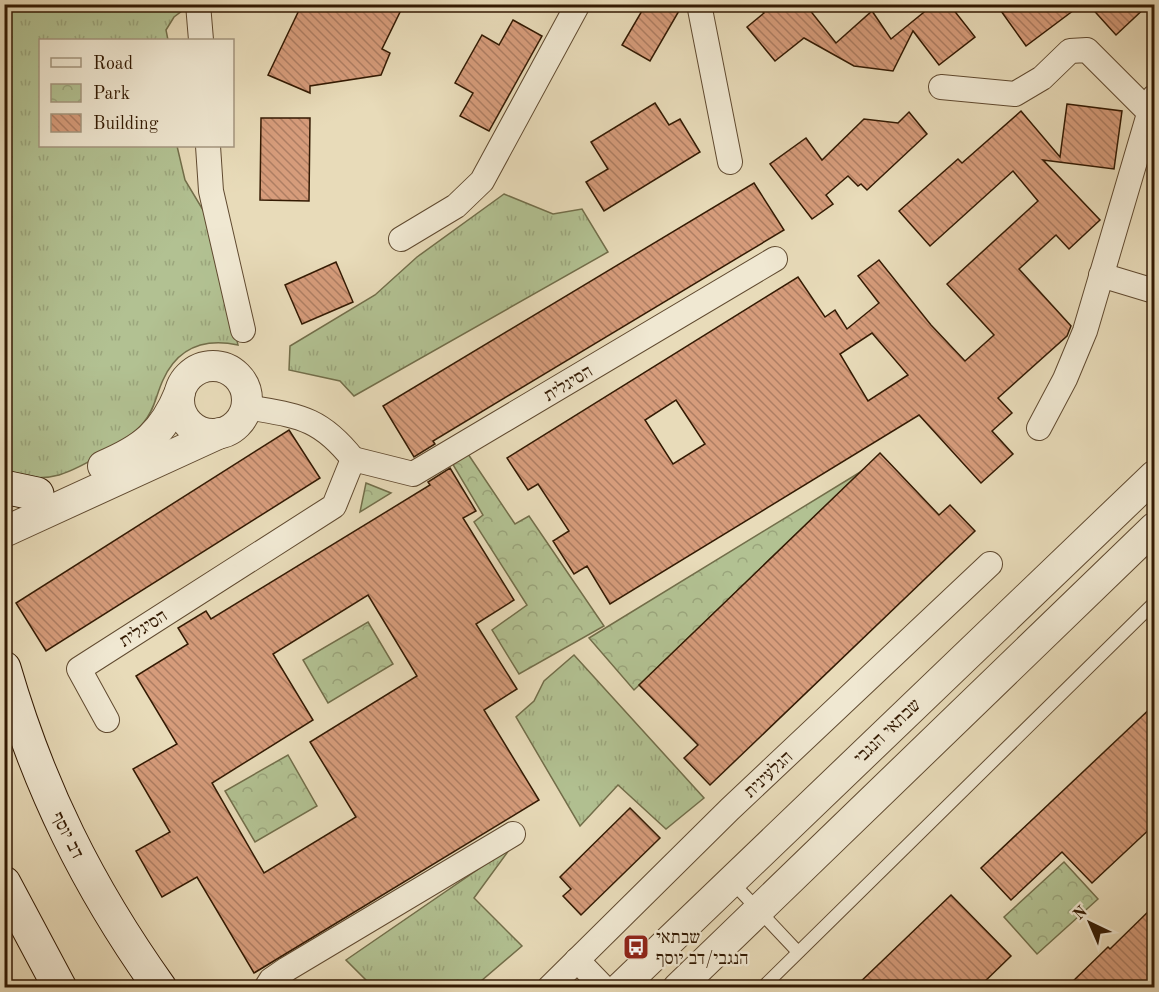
<svg xmlns="http://www.w3.org/2000/svg" width="1159" height="992" viewBox="0 0 1159 992" font-family="'Old Standard TT','Frank Ruhl Libre',serif">
<defs>
<pattern id="grass-tufts" width="24" height="20" patternUnits="userSpaceOnUse" patternTransform="scale(1.5)"><rect width="24" height="20" fill="#b2c192"/><path d="M3 7l-1-3M5 7V3M7 7l1-3M15 17l-1-3M17 17v-4M19 17l1-3" fill="none" stroke="#9aa57c"/></pattern>
<pattern id="park-crowns" width="20" height="18" patternUnits="userSpaceOnUse" patternTransform="scale(1.5)"><rect width="20" height="18" fill="#b2c192"/><path d="M2 6a3 3 0 1 1 6 0M12 15a3 3 0 1 1 6 0" fill="none" stroke="#9aa57c"/></pattern>
<pattern id="building-back-hatch" width="6" height="6" patternUnits="userSpaceOnUse" patternTransform="scale(1.5)"><rect width="6" height="6" fill="#d69c7b"/><path d="M-1 5l2 2M0 0l6 6M5-1l2 2" fill="none" stroke="#ae7e63"/></pattern>
</defs>
<rect width="100%" height="100%" fill="#e8dbb9"/>
<filter id="stains"><feTurbulence type="fractalNoise" baseFrequency=".00333" numOctaves="4"/><feColorMatrix values="0 0 0 0 .2 0 0 0 0 .09 0 0 0 0 .02 0 0 0 .5 -.17"/></filter>
<radialGradient id="worn" r=".72"><stop offset=".6" stop-color="#630" stop-opacity="0"/><stop offset="1" stop-color="#630" stop-opacity=".3"/></radialGradient>
<g fill="url(#grass-tufts)" stroke="#726e4a" stroke-width="1.5">
<path d="M4,5H190L174,17L166,30L168,40H40V146H177L185,180L209,220L238,345C204,338 178,347 163,380C156,395 155,409 144,422C130,440 81,468 59,475C41,480 21,477 5,471Z"/>
<polygon points="504,194 553,214 582,209 608,252 354,396 340,381 289,370 290,346 375,295 417,257"/>
<polygon points="574,655 704,798 666,829 618,785 580,826 516,717 534,701 544,681"/>
<polygon points="512,846 474,898 522,946 474,987 373,987 346,960"/>
</g>
<g fill="url(#park-crowns)" stroke="#726e4a" stroke-width="1.5">
<polygon points="466,451 515,524 529,516 604,626 519,674 492,630 527,605 474,522 483,515 452,463"/>
<polygon points="862,471 634,690 589,638"/>
<polygon points="366,483 391,493 360,512"/>
<polygon points="368,622 393,664 328,703 303,660"/>
<polygon points="288,755 317,806 255,842 225,791"/>
<polygon points="1064,862 1098,899 1037,954 1004,917"/>
</g>
<g fill="url(#building-back-hatch)" stroke="#331a03" stroke-width="1.5" fill-rule="evenodd">
<polygon points="302,4 404,4 382,49 390,53 381,75 310,86 310,93 268,75"/>
<polygon points="646,4 683,4 650,61 622,45"/>
<polygon points="756,4 805,4 836,43 872,11 891,39 934,4 949,4 975,37 939,65 913,31 893,71 854,66 804,38 775,61 747,27 764,13"/>
<polygon points="996,4 1082,4 1026,46"/>
<polygon points="1088,4 1149,4 1116,35"/>
<polygon points="513,20 542,36 489,131 460,116 473,93 455,83 482,35 499,45"/>
<polygon points="655,103 669,125 680,119 700,152 604,211 586,182 608,169 591,142"/>
<path d="M1067,104L1122,111L1114,169L1043,160L1100,220L1069,249L1056,235L1019,269L1071,326L1067,336L998,398L1012,413L992,431L1013,454L981,483L919,415L610,604L587,566L574,574L553,541L569,531L538,484L528,490L507,458L798,277L825,317L835,310L847,329L879,303L858,276L879,260L931,325L965,361L994,335L947,284L1038,201L1013,171L930,246L899,211L958,159L962,163L1021,111L1060,157ZM872,333L908,375L868,401L840,354ZM676,400L705,444L673,464L645,420Z"/>
<polygon points="909,112 927,134 867,190 861,184 858,186 848,176 826,195 833,204 812,219 770,164 806,138 822,160 864,119 898,123"/>
<polygon points="261,118 310,118 309,201 260,200"/>
<polygon points="754,183 784,230 433,441 435,444 414,457 383,406"/>
<polygon points="336,262 353,302 302,324 285,285"/>
<polygon points="289,430 320,478 46,651 16,603"/>
<polygon points="880,453 939,515 950,505 975,531 710,785 684,758 698,745 639,685"/>
<path d="M450,468L476,511L463,518L514,600L476,624L517,689L484,710L539,800L254,973L197,877L162,897L136,851L170,832L133,769L177,744L136,676L188,644L178,628L206,611L211,619L430,485L428,482ZM368,595L417,676L310,742L356,817L264,873L212,783L313,720L273,654Z"/>
<polygon points="1155,704 1155,824 1092,883 1062,852 1011,900 981,868"/>
<polygon points="630,808 660,838 581,915 563,896 571,889 560,877"/>
<polygon points="951,895 1011,956 979,987 855,987"/>
<polygon points="1155,905 1155,987 1067,987 1108,947 1110,949"/>
</g>
<g fill="none" stroke-linecap="round" stroke-linejoin="round">
<g stroke="#604a30" stroke-width="14">
<g id="service">
<polyline points="731,881 798,952"/>
<polyline points="762,988 1154,603"/>
</g>
</g>
<g stroke="#604a30" stroke-width="26">
<g id="minor">
<polyline points="198,4 201,40"/>
<polyline points="699,4 730,162"/>
<polyline points="941,87 1015,94 1042,78 1070,51 1087,50 1150,113"/>
<polyline points="208,146 211,191 243,330"/>
<polyline points="401,239 456,206 482,181 578,4"/>
<polyline points="1101,275 1154,291"/>
<path d="M247,407C297,416 319,416 353,459"/>
<polyline points="1039,428 1065,379 1085,331 1154,97"/>
<polyline points="107,720 79,669 334,506 353,459 413,474 775,259"/>
<polyline points="577,960 604,988"/>
<polyline points="266,988 271,980 287,969 513,834"/>
<polyline points="549,988 730,809 990,564"/>
</g>
</g>
<g stroke="#604a30" stroke-width="32">
<g id="tertiary">
<circle cx="213" cy="400" r="34"/>
<path d="M103,466C143,449 163,434 180,392"/>
<polyline points="4,532 220,433"/>
<polyline points="620,988 1154,476"/>
<polyline points="678,988 1154,528"/>
</g>
</g>
<g stroke="#331a03" stroke-width="35">
<g id="secondary">
<polyline points="4,487 37,494"/>
<path d="M4,668C39,788 88,887 160,988"/>
<polyline points="4,883 60,988"/>
</g>
</g>
<use href="#service" stroke="#f0e8d2" stroke-width="12"/>
<use href="#minor" stroke="#f0e8d2" stroke-width="24"/>
<use href="#tertiary" stroke="#f0e8d2" stroke-width="30"/>
<use href="#secondary" stroke="#f0e8d2" stroke-width="33"/>
</g>
<defs>
<g id="bus-square" transform="scale(1.35)"><rect x="-9" y="-9" width="18" height="18" rx="4" fill="#8f2418" stroke="#f0e8d2"/><path d="M-5-6H5V4H4V6H2V4H-2V6H-4V4H-5ZM-3.5-4V0h7V-4ZM-3.5 1.2v1.5H-2V1.2ZM2 1.2v1.5H3.5V1.2Z" fill="#fff"/></g>
</defs>
<g fill-rule="evenodd">
<use href="#bus-square" x="636" y="947"/>
</g>
<g text-anchor="middle" stroke-width="5" stroke-linejoin="round" paint-order="stroke">
<g font-size="18" fill="#331a03" stroke="#f0e8d2">
<text transform="translate(568 383) rotate(-31)" y="6">הסיגלית</text>
<text transform="translate(143 628) rotate(-33)" y="6">הסיגלית</text>
<text transform="translate(887 731) rotate(-44)" y="6">שבתאי הנגבי</text>
<text transform="translate(768 774) rotate(-43)" y="6">הגלעינית</text>
<text transform="translate(68 835) rotate(63)" y="6">דב יוסף</text>
</g>
<g font-size="18" fill="#331a03" stroke="#f0e8d2" text-anchor="start">
<text x="656" y="943">שבתאי<tspan x="656" dy="21">הנגבי/דב יוסף</tspan></text>
</g>
</g>
<rect width="1159" height="992" fill="none" stroke="#e8dbb9" stroke-width="24"/>
<rect x="6" y="6" width="1147" height="980" fill="none" stroke="#331a03" stroke-width="3"/>
<rect x="12" y="12" width="1135" height="968" fill="none" stroke="#331a03" stroke-width="1.5"/>
<rect x="39" y="39" width="195" height="108" fill="#f0e8d2" stroke="#a4967f" stroke-width="1.5"/>
<rect x="51" y="58" width="30" height="9" fill="#f0e8d2" stroke="#a4967f" stroke-width="1.5"/>
<text x="93" y="69" font-size="18" fill="#331a03">Road</text>
<rect x="51" y="84" width="30" height="18" fill="url(#park-crowns)" stroke="#a4967f" stroke-width="1.5"/>
<text x="93" y="99" font-size="18" fill="#331a03">Park</text>
<rect x="51" y="114" width="30" height="18" fill="url(#building-back-hatch)" stroke="#a4967f" stroke-width="1.5"/>
<text x="93" y="129" font-size="18" fill="#331a03">Building</text>
<g transform="translate(1090 923) rotate(316)" stroke="#f0e8d2" stroke-width="4.5" paint-order="stroke">
<path d="M0-4.5L10 22L0 15L-10 22Z" fill="#331a03"/>
<text y="-9" font-size="16" font-weight="bold" text-anchor="middle" fill="#331a03">N</text>
</g>
<rect width="100%" height="100%" filter="url(#stains)"/>
<rect width="100%" height="100%" fill="url(#worn)"/>
</svg>
